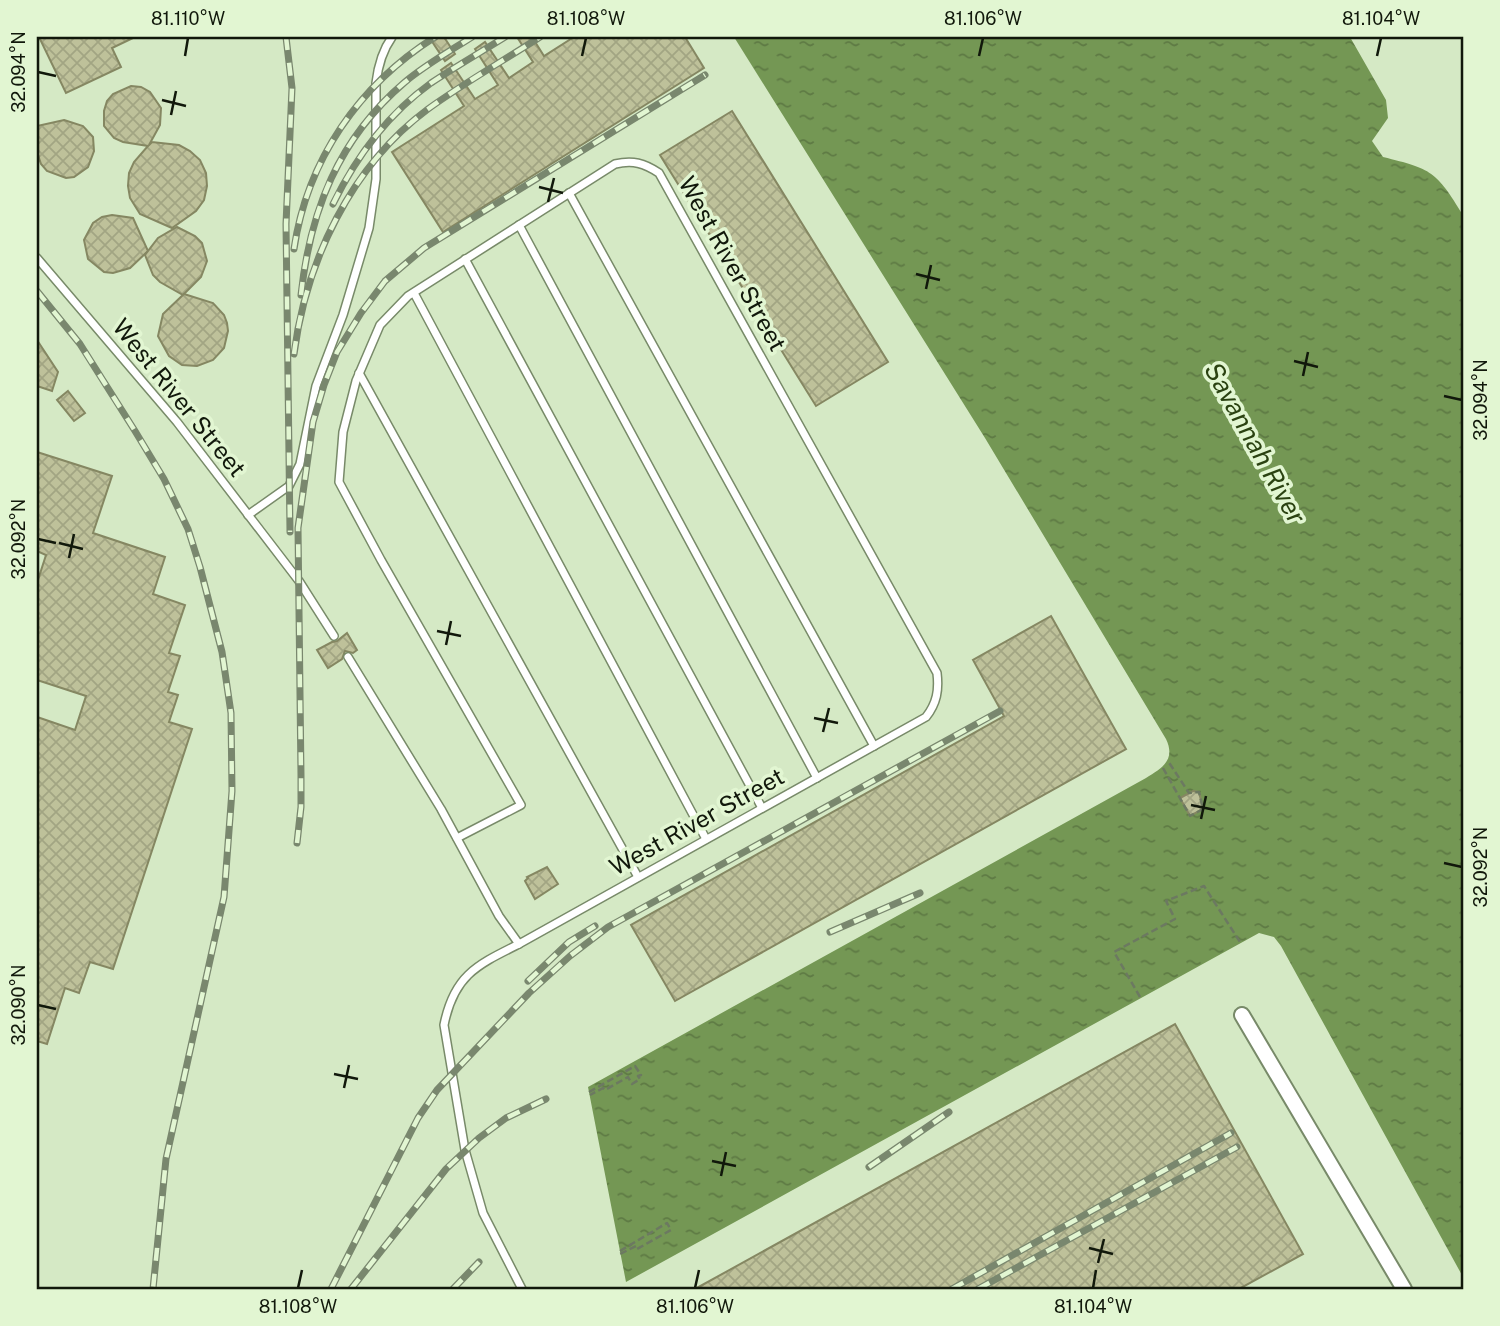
<svg xmlns="http://www.w3.org/2000/svg" width="1500" height="1326" viewBox="0 0 1500 1326" font-family="'Public Sans',sans-serif">
<defs>
<pattern id="water-ripples" width="26" height="14" patternUnits="userSpaceOnUse" patternTransform="scale(1.75)"><rect width="26" height="14" fill="#749754"/><path d="M2 4q2-2 4 0t4 0M15 11q2-2 4 0t4 0" fill="none" stroke="#5e7a44"/></pattern>
<pattern id="building-cross-hatch" width="8" height="8" patternUnits="userSpaceOnUse" patternTransform="scale(1.75)"><rect width="8" height="8" fill="#bec19a"/><path d="M0 0l8 8M0 8l8-8" fill="none" stroke="#a2a583"/></pattern>
</defs>
<rect width="100%" height="100%" fill="#d5e9c5"/>
<path fill="url(#water-ripples)" d="M734,37H1350L1386,100L1388,118L1372,141L1383,157C1432,169 1436,171 1463,215V1277L1281,946L1274,937L1259,933L626,1282L588,1087L1146,778C1162,768 1176,760 1166,739L985,438Z"/>
<g fill="url(#building-cross-hatch)" stroke="#858762" stroke-width="2">
<polygon points="39,37 135,37 112,48 121,67 66,93"/>
<polygon points="429,37 444,37 455,54 445,61"/>
<polygon points="517,37 532,37 544,56 574,37 685,37 704,68 443,232 392,152 464,106 441,70 451,63 475,99 498,85 475,49 485,42 509,78 533,62"/>
<polygon points="131,86 141,87 150,92 161,108 160,125 149,145 152,142 179,145 190,151 200,160 206,173 207,186 204,200 196,211 172,228 140,214 130,198 128,186 129,173 134,162 148,146 123,142 114,138 104,126 104,111 107,101 113,94"/>
<polygon points="732,111 888,362 816,406 660,155"/>
<polygon points="64,120 83,126 93,137 94,151 88,167 74,177 66,178 47,171 41,164 37,152 37,126"/>
<polygon points="112,215 133,218 148,251 130,268 113,273 104,272 88,259 84,240 93,223 102,217"/>
<polygon points="177,227 195,236 202,243 207,261 201,277 183,295 160,282 153,275 145,255 158,238"/>
<polygon points="184,294 213,303 224,315 227,323 228,331 224,348 213,360 197,366 182,365 169,356 158,336 163,314"/>
<polygon points="37,340 58,372 52,391 37,386"/>
<polygon points="68,391 85,413 74,421 57,400"/>
<polygon points="37,452 112,476 93,533 165,557 153,594 185,605 169,653 180,656 168,692 178,695 169,722 192,729 113,969 90,962 79,993 65,988 47,1044 37,1041 37,717 75,730 86,696 37,680 37,583 46,555 37,551"/>
<polygon points="1051,616 1126,749 675,1001 631,925 1004,716 973,660"/>
<polygon points="347,633 357,650 353,653 345,651 342,659 328,668 317,650 332,642 337,641"/>
<polygon points="1193,791 1199,792 1203,809 1190,816 1180,798"/>
<polygon points="547,867 558,884 535,899 525,881 528,878 527,877"/>
<polygon points="1175,1024 1303,1254 1239,1289 695,1289"/>
</g>
<g fill="none" stroke-linecap="round" stroke-linejoin="round">
<g stroke="#788a69" stroke-width="10">
<g id="service">
<polyline points="569,193 874,746"/>
<polyline points="519,225 817,778"/>
<polyline points="37,258 177,422 299,581 334,636"/>
<polyline points="465,259 762,808"/>
<polyline points="414,293 706,839"/>
<polyline points="359,373 638,877"/>
<path d="M248,515L289,486L300,464L316,386L343,315L369,228L376,179V83C378,66 382,51 392,37"/>
<polyline points="348,657 441,809 499,916 519,944"/>
<path d="M457,838L521,805L381,560L339,482L343,432L356,381L380,325L408,296L615,164C633,160 644,163 659,173L937,673C939,690 937,703 926,717L519,944C477,965 454,975 444,1025L465,1150L483,1213L522,1289"/>
</g>
</g>
<g stroke="#788a69" stroke-width="18">
<polyline id="minor" points="1242,1015 1404,1289"/>
</g>
<g stroke="#6c7961" stroke-width="2.5" stroke-dasharray="7 3.5" stroke-linecap="butt">
<polyline points="1163,768 1190,816 1203,809 1199,792 1189,793 1168,761"/>
<polyline points="1140,997 1114,952 1175,919 1166,901 1204,886 1240,942"/>
<polyline points="589,1092 635,1066 641,1075 638,1076 640,1079 632,1084 628,1077 605,1090 603,1088 590,1095"/>
<polyline points="620,1251 667,1223 671,1230 637,1249 636,1246 620,1254"/>
</g>
<use href="#service" stroke="#fff" stroke-width="7"/>
<use href="#minor" stroke="#fff" stroke-width="14"/>
<g stroke="#79876e" stroke-width="7">
<g id="rail">
<polyline points="286,37 292,88 286,224 290,532"/>
<path d="M333,204C356,157 388,114 431,83C455,67 481,52 505,37"/>
<path d="M294,249C307,160 359,85 435,37"/>
<polyline points="37,291 80,344 135,431 164,479 188,529 200,567 222,652 231,713 232,791 224,897 166,1159 153,1289"/>
<path d="M301,295C310,211 338,139 405,82C425,65 450,51 472,37"/>
<path d="M294,354C306,261 351,166 428,109C464,83 503,61 540,37"/>
<polyline points="297,843 301,807 301,776 298,528 313,422 324,385 337,352 361,313 385,281 424,248 705,75"/>
<polyline points="830,932 920,893"/>
<polyline points="528,981 569,942 595,926"/>
<polyline points="869,1167 949,1112"/>
<polyline points="331,1289 418,1118 437,1090 529,993 570,956 608,927 1000,711"/>
<polyline points="351,1289 446,1169 479,1138 506,1118 546,1099"/>
<polyline points="453,1289 479,1262"/>
<polyline points="952,1289 1231,1133"/>
<polyline points="978,1289 1237,1147"/>
</g>
</g>
<use href="#rail" stroke="#e2f6d2" stroke-width="4.5" stroke-dasharray="13" stroke-linecap="butt"/>
</g>
<path fill="none" stroke="#11180b" stroke-width="2.5" d="M185,56L188,38M582,56L586,38M979,56L983,38M1377,56L1381,38M38,72L56,76M162,100L186,106M171,115L176,91M539,187L563,193M548,202L554,178M916,274L940,280M926,289L931,265M1294,361L1318,367M1303,376L1308,352M1444,396L1462,400M38,539L56,543M59,543L83,549M69,558L74,534M437,631L461,636M446,645L451,621M814,718L838,723M823,732L829,708M1191,805L1215,810M1201,819L1206,796M1444,863L1462,867M38,1005L56,1009M334,1074L358,1079M344,1088L349,1065M712,1161L736,1166M721,1176L726,1152M1089,1248L1113,1254M1098,1263L1104,1239M298,1288L302,1270M695,1288L699,1270M1093,1288L1096,1270"/>
<g text-anchor="middle" stroke-width="7" stroke-linejoin="round" paint-order="stroke">
<g font-size="24" fill="#11180b" stroke="#e2f6d2">
<text transform="translate(732 264) rotate(61)" y="8">West River Street</text>
<text transform="translate(179 398) rotate(51)" y="8">West River Street</text>
<text transform="translate(697 822) rotate(-29)" y="8">West River Street</text>
</g>
<g font-size="26" font-style="italic" fill="#2a4211" stroke="#e2f6d2">
<text transform="translate(1255 443) rotate(61)" y="9">Savannah River</text>
</g>
</g>
<rect width="1500" height="1326" fill="none" stroke="#e2f6d2" stroke-width="77"/>
<rect x="38" y="38" width="1424" height="1250" fill="none" stroke="#11180b" stroke-width="2.5"/>
<g font-size="18" text-anchor="middle" fill="#11180b">
<text x="188" y="25">81.110°W</text>
<text x="586" y="25">81.108°W</text>
<text x="983" y="25">81.106°W</text>
<text x="1381" y="25">81.104°W</text>
<text transform="translate(19 72) rotate(-90)" y="6">32.094°N</text>
<text transform="translate(1481 400) rotate(-90)" y="6">32.094°N</text>
<text transform="translate(19 539) rotate(-90)" y="6">32.092°N</text>
<text transform="translate(1481 867) rotate(-90)" y="6">32.092°N</text>
<text transform="translate(19 1005) rotate(-90)" y="6">32.090°N</text>
<text x="298" y="1313">81.108°W</text>
<text x="695" y="1313">81.106°W</text>
<text x="1093" y="1313">81.104°W</text>
</g>
</svg>
